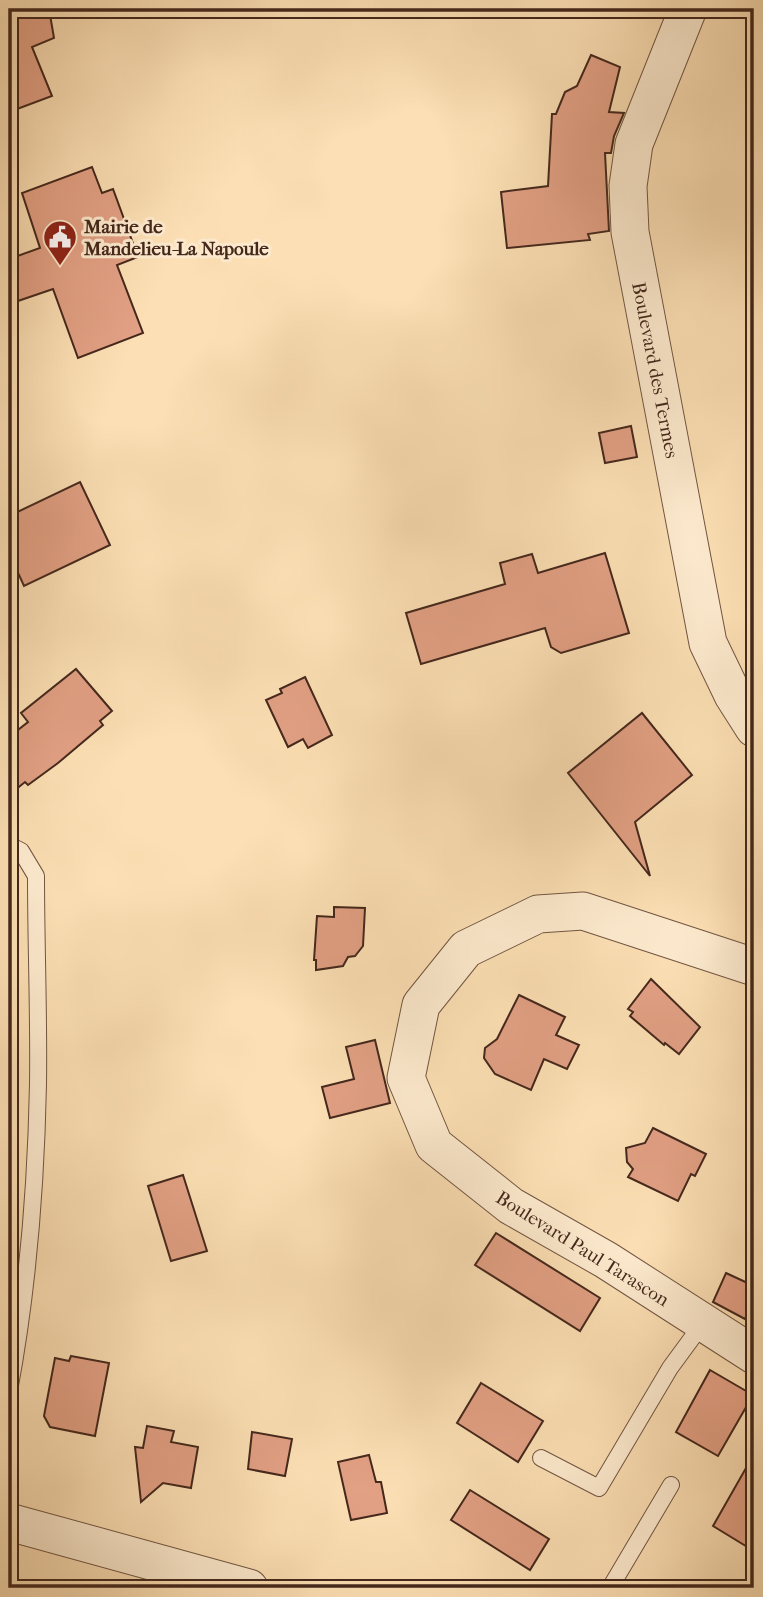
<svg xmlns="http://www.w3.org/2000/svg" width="763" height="1597" viewBox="0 0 763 1597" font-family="'IM FELL French Canon',serif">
<rect width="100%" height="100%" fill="#fcdfb4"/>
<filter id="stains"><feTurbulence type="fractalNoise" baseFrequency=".00286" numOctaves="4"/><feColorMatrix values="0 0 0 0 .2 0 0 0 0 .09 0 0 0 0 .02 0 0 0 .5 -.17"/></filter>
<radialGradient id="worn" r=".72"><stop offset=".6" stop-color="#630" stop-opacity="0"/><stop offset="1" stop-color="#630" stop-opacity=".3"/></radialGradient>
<g fill="#e2a084" stroke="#44281c" stroke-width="2">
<polygon points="9,9 49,9 54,38 32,47 52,96 9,112"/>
<polygon points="591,55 620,67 609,112 624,113 614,136 611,153 605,153 609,231 588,234 590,240 507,248 501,192 548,186 552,114 556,114 565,92 577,86"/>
<polygon points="92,167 102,193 113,189 138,257 117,265 143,333 78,358 53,289 9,304 9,259 40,248 22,193"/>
<polygon points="631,426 637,457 605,463 599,433"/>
<polygon points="80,482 110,545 24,586 9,553 9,516"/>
<polygon points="605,553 629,633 561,653 551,647 545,628 421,664 406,613 505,584 500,563 532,554 538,573"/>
<polygon points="76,669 112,711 100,721 103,725 58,763 28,785 25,782 9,795 9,737 28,722 21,713"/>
<polygon points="305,677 332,735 308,748 303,739 288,747 266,700 282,693 280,689"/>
<polygon points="642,713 692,775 635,822 650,876 568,773"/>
<polygon points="334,907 365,908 363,946 355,956 348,957 343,966 316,970 316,960 314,960 317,916 334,917"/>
<polygon points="651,979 700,1027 679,1054 665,1043 664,1045 630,1016 633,1012 628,1009"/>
<polygon points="519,995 565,1017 556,1035 579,1045 567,1069 544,1059 531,1090 495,1074 484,1058 485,1048 497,1039"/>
<polygon points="375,1040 390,1103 330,1118 322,1087 354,1079 346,1047"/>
<polygon points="653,1128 706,1154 695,1176 691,1174 678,1201 628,1177 633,1169 627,1162 626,1148 645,1143"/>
<polygon points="183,1175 207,1251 171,1261 148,1186"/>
<polygon points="496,1233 600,1298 580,1331 475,1265"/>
<polygon points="726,1273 754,1286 754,1298 745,1319 713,1302"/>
<polygon points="71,1356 109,1363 95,1436 50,1427 44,1416 55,1358 69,1361"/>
<polygon points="710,1370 753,1395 718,1456 676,1432"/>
<polygon points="481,1383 543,1421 518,1462 457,1423"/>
<polygon points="147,1426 174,1431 171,1442 198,1447 191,1488 163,1483 141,1502 135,1447 143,1448"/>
<polygon points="252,1432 292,1439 285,1476 248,1469"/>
<polygon points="754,1454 754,1551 713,1526"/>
<polygon points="369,1455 376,1482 381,1482 387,1513 351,1520 338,1462"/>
<polygon points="470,1490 549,1539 530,1570 451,1520"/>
</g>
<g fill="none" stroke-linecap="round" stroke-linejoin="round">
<g stroke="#725642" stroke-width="18">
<g id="service">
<path d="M9,845L21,851L36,876C36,946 39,1015 38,1084C36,1187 28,1290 9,1391"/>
<polyline points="541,1458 599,1488 670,1368 703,1323"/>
<polyline points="610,1588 671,1485"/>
</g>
</g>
<g stroke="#725642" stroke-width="39">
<g id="tertiary">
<polyline points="688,9 634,144 628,186 630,232 708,643 733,695 754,728"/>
<polyline points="754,967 583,911 538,914 466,949 421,1005 406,1078 434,1145 511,1206 606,1260 754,1355"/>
<polyline points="9,1522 249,1588"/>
</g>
</g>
<use href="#service" stroke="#fdeace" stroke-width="16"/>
<use href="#tertiary" stroke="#fdeace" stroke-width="37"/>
</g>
<defs>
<g id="civic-pin" transform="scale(1.75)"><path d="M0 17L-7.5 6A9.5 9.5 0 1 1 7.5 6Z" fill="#8f2418" stroke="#fdeace"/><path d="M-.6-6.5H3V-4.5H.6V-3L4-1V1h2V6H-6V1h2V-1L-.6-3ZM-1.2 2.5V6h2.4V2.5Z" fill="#fff"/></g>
</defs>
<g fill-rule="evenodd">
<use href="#civic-pin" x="60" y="237"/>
</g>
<g text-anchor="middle" stroke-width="6" stroke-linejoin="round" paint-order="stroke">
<g font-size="19" font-weight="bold" fill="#44281c" stroke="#fdeace" text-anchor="start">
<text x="84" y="233">Mairie de<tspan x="84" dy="22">Mandelieu-La Napoule</tspan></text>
</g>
<g font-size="19" fill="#44281c" stroke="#fdeace">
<text transform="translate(656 370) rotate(79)" y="7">Boulevard des Termes</text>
<text transform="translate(583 1248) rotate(32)" y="7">Boulevard Paul Tarascon</text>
</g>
</g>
<rect width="763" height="1597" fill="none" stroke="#fcdfb4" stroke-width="35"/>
<rect x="10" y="10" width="742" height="1576" fill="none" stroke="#44281c" stroke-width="3.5"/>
<rect x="18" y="18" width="728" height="1562" fill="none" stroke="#44281c" stroke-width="2"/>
<rect width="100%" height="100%" filter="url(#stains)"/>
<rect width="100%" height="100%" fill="url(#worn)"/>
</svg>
